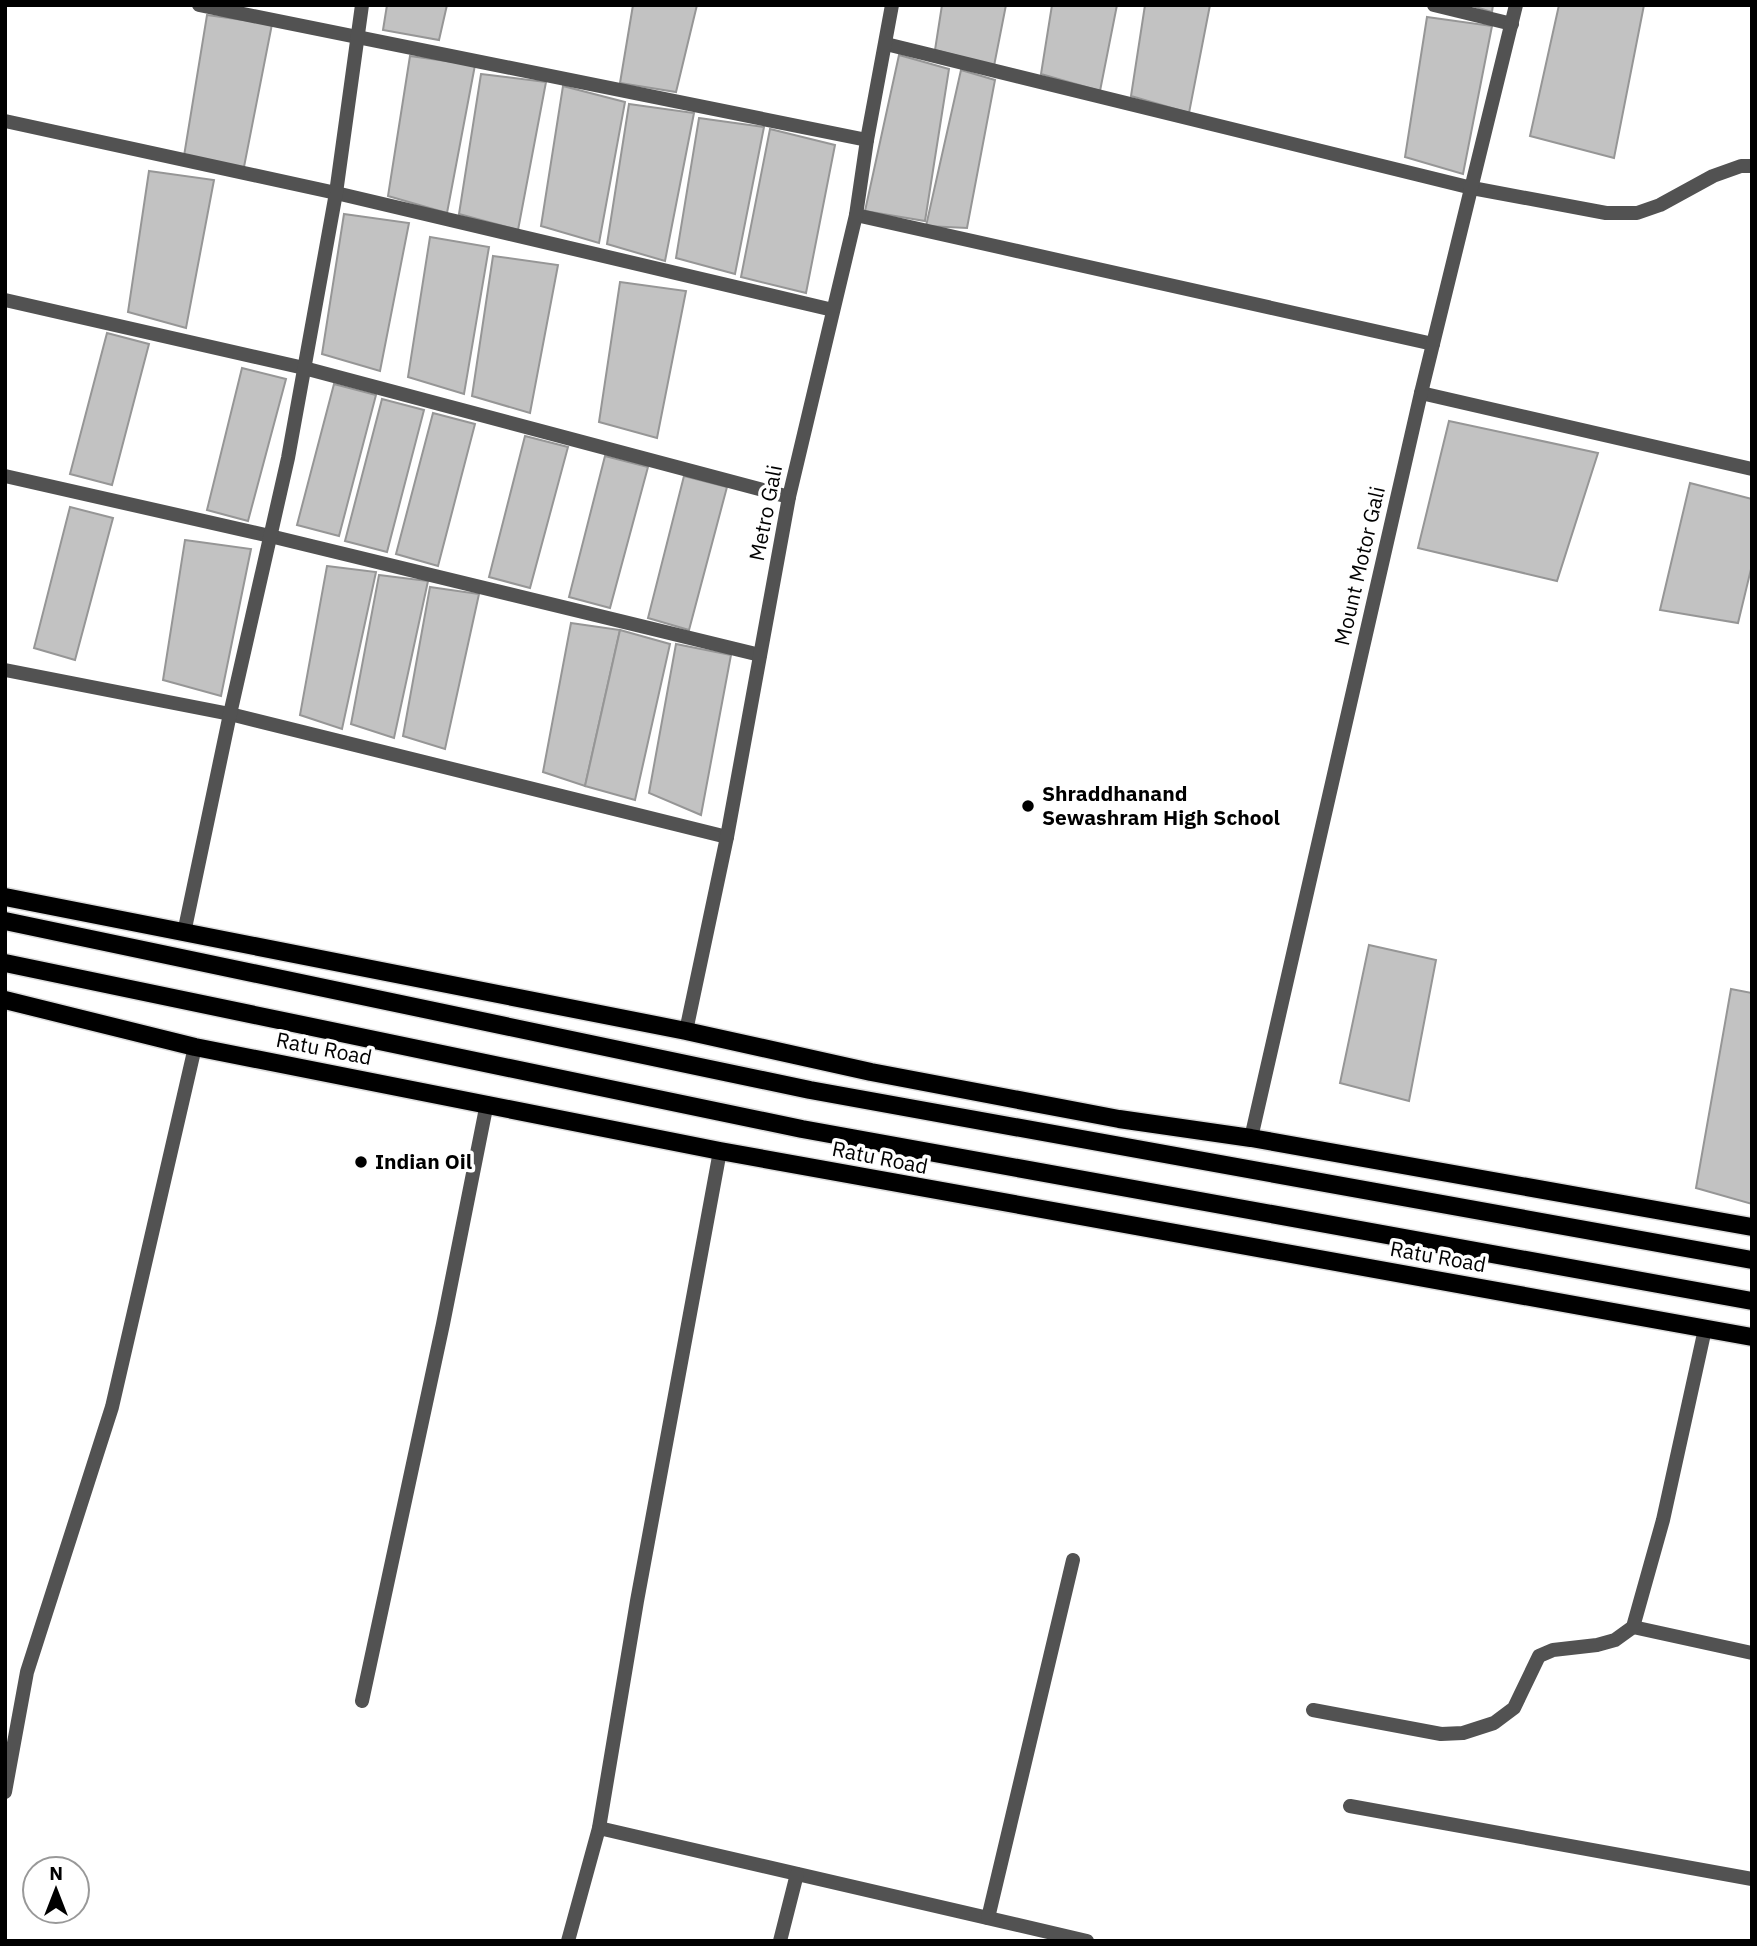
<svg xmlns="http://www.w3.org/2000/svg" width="1757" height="1946" viewBox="0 0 1757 1946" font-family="'IBM Plex Sans',sans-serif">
<rect width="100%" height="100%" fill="#fff"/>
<g fill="#c2c2c2" stroke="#969696" stroke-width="2">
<polygon points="387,5 447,5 439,40 383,30"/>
<polygon points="633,5 697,5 676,92 620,83"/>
<polygon points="942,5 1006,5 994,66 935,50"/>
<polygon points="1052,5 1117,5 1100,91 1041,74"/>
<polygon points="1145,5 1210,5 1189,113 1131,96"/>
<polygon points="1469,5 1493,5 1492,12"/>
<polygon points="1559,5 1644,5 1614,158 1530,136"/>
<polygon points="207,15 272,24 243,172 184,156"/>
<polygon points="1427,17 1492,26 1463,174 1405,157"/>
<polygon points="899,55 949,69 925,221 865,211"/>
<polygon points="410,56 475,65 447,213 388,196"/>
<polygon points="961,70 995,80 967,228 926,226"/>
<polygon points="481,74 546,82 518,230 459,214"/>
<polygon points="563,86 625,102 599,243 541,226"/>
<polygon points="629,104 694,113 665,261 607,244"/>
<polygon points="699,118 764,127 735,274 676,258"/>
<polygon points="770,129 835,145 806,293 741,277"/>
<polygon points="149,171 214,180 186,328 128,312"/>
<polygon points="344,214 409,223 380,371 322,354"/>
<polygon points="430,237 489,247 464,394 408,377"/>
<polygon points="493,256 558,265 530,413 472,396"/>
<polygon points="620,282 686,291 657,438 599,422"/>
<polygon points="107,333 149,344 112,485 70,474"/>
<polygon points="242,368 286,379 248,521 207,510"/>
<polygon points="334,384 376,395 339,536 297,525"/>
<polygon points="382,399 424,410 387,552 345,541"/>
<polygon points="433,413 475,424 438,566 396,554"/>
<polygon points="1449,421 1598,453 1557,581 1418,548"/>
<polygon points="525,436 568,447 530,588 489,577"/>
<polygon points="605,456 648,467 610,608 569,597"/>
<polygon points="684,476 727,487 689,630 648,618"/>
<polygon points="1690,483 1752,499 1752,565 1738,623 1660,610"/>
<polygon points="70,507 113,518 75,660 34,648"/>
<polygon points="185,540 251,549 221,696 163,680"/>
<polygon points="327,566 376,572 342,729 300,715"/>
<polygon points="379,575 428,581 394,738 351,724"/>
<polygon points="430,587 479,594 445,749 403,736"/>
<polygon points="571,623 620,630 585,786 543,772"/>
<polygon points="620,630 670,644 635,800 585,786"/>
<polygon points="676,644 731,655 701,815 649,793"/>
<polygon points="1369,945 1436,960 1409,1101 1340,1083"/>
<polygon points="1731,989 1752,993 1752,1204 1696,1188"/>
</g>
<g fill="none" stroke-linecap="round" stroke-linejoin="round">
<g stroke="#dbdbdb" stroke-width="21">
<g id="primary">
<polyline points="5,897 686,1031 871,1072 1119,1119 1251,1138 1752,1227"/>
<polyline points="5,921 810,1090 1752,1260"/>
<polyline points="5,963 802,1129 1752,1301"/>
<polyline points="5,1000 195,1047 720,1151 1752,1337"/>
</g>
</g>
<g stroke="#525252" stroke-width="14">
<polyline points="199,5 867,140"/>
<polyline points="1434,5 1512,24"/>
<polyline points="886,44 1472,188 1606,213 1637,213 1660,205 1713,176 1741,166 1752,166"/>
<polyline points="5,121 336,193 833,310"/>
<polyline points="856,215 1433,344"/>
<polyline points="5,300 304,368 789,497"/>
<polyline points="1421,393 1752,469"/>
<polyline points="5,476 270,536 760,655"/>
<polyline points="5,670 230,714 727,837"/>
<polyline points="184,933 230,714 288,458 336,193 362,5"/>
<polyline points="686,1031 727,837 789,497 856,215 867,140 892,5"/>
<polyline points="1251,1138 1421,393 1516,5"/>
<polyline points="1633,1627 1752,1653"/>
<polyline points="362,1701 443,1324 487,1103"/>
<polyline points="1313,1710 1441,1734 1463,1733 1494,1723 1514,1708 1539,1656 1553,1650 1597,1645 1615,1640 1633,1627 1663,1520 1705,1329"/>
<polyline points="5,1792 27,1672 112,1407 195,1047"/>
<polyline points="1350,1806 1752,1879"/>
<polyline points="599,1828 1087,1941"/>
<polyline points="988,1918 1073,1560"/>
<polyline points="568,1941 599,1828 637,1601 720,1151"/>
<polyline points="780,1941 797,1874"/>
</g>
<use href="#primary" stroke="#000" stroke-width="18"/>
</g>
<g fill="#000" stroke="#fff" stroke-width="2.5">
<circle cx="1028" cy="806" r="7"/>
<circle cx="361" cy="1162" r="7"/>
</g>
<g text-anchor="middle" stroke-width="7" stroke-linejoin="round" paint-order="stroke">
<g font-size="21" fill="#000" stroke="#fff">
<text transform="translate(766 513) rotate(-79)" y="7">Metro Gali</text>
<text transform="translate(1360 566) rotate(-77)" y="7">Mount Motor Gali</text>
<text transform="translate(324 1049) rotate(11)" y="7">Ratu Road</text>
<text transform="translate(880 1158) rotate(11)" y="7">Ratu Road</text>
<text transform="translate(1438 1257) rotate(10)" y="7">Ratu Road</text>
</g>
<g font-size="21" font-weight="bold" fill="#000" stroke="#fff" text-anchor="start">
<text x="1042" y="801">Shraddhanand<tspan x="1042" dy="24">Sewashram High School</tspan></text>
<text x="375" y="1169">Indian Oil</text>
</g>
</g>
<rect width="1757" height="1946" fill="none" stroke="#000000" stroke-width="14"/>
<g transform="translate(56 1890)"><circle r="33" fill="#ffffff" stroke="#999999" stroke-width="2"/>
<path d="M0-5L12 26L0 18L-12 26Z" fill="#000000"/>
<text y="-10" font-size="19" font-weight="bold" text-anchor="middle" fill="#000000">N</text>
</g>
</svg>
